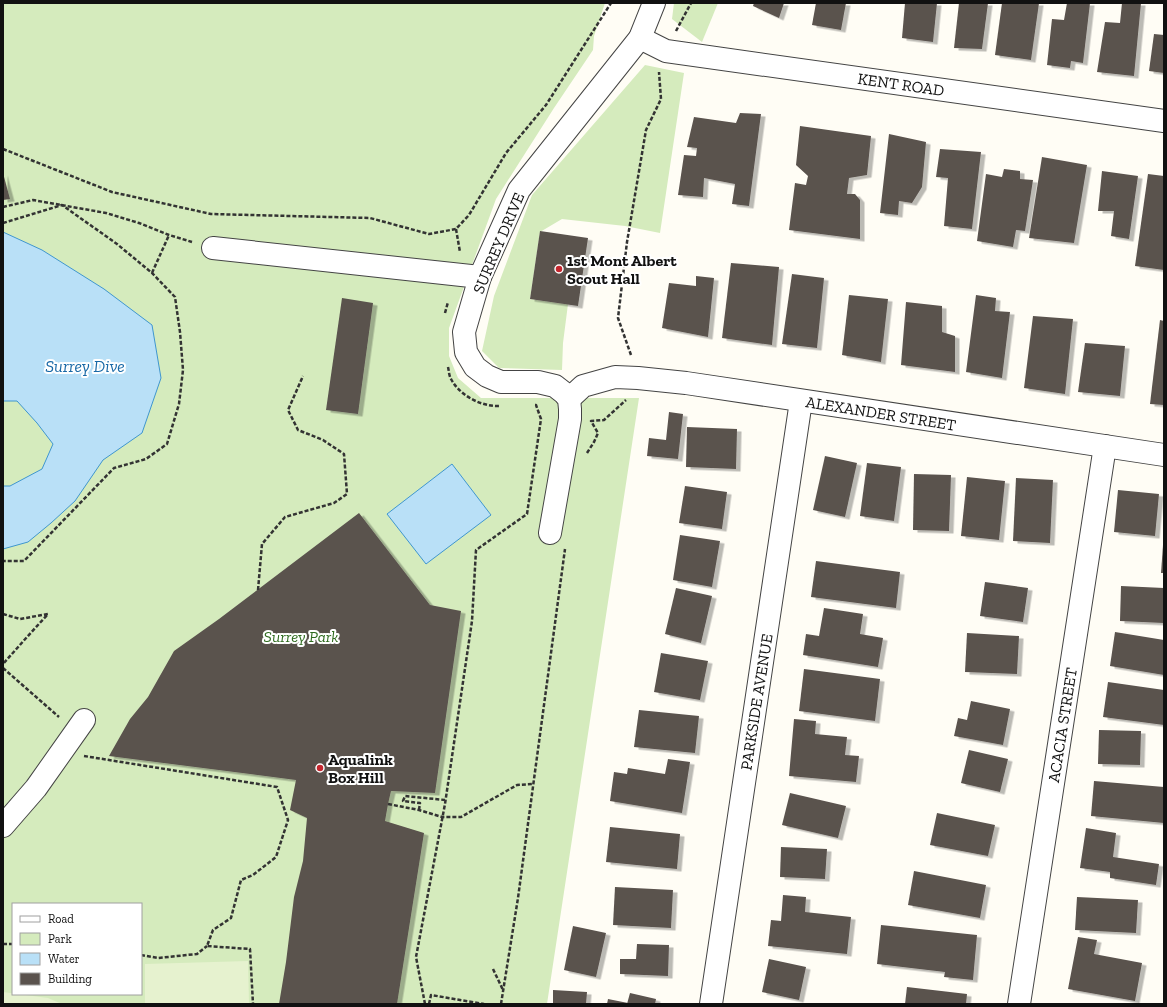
<svg xmlns="http://www.w3.org/2000/svg" width="1167" height="1007" viewBox="0 0 1167 1007" font-family="'Zilla Slab',serif">
<defs>
<filter id="shadow"><feDropShadow dx="4.5" dy="2.5" stdDeviation="0" flood-color="#0004"/></filter>
</defs>
<rect width="100%" height="100%" fill="#fffdf5"/>
<g fill="#d5ebbd" fill-rule="evenodd">
<path d="M3,3H605L594,36L593,50L554,108L496,199L449,328V356L458,378L481,398H639L547,1004H3ZM13,904H141V994H13Z"/>
<polygon points="674,3 718,3 702,42 672,19"/>
<polygon points="645,65 684,73 660,233 625,226 562,219 540,232 530,299 568,304 563,343 562,370 499,368 482,351 494,296 532,195"/>
</g>
<g fill="#e6f2cf">
<polygon points="248,961 249,1004 145,1004 145,964"/>
<polygon points="3,992 48,998 62,1004 3,1004"/>
</g>
<g fill="#b9e0f7" stroke="#3f96cf">
<polygon points="3,232 42,250 104,289 152,325 161,378 142,433 103,460 75,501 51,523 28,542 3,549 3,486 10,486 42,469 53,444 37,423 17,401 3,401"/>
<polygon points="452,464 491,515 426,564 387,514"/>
</g>
<g fill="#5a524d" filter="url(#shadow)">
<polygon points="754,3 784,3 779,18 753,6"/>
<polygon points="816,3 846,3 841,30 812,25"/>
<polygon points="905,3 937,3 933,42 902,38"/>
<polygon points="959,3 988,3 982,49 954,48"/>
<polygon points="1002,3 1039,3 1031,60 995,55"/>
<polygon points="1067,3 1090,3 1083,63 1071,61 1070,68 1047,65 1052,19 1064,20"/>
<polygon points="1122,3 1141,3 1134,76 1097,72 1105,22 1120,23"/>
<polygon points="1154,34 1164,35 1164,73 1149,71"/>
<polygon points="740,113 761,114 749,206 732,204 735,184 704,178 703,197 678,195 684,155 696,156 697,148 687,147 694,117 736,123"/>
<polygon points="800,126 871,136 867,175 849,178 847,194 855,194 860,200 860,239 789,230 795,183 806,185 808,176 796,165"/>
<polygon points="889,134 926,142 922,187 912,203 899,201 898,215 880,213"/>
<polygon points="940,149 981,152 972,229 944,226 948,178 936,177"/>
<polygon points="1042,157 1087,165 1074,243 1029,238"/>
<polygon points="1004,169 1020,171 1020,179 1033,180 1025,231 1016,230 1013,247 977,241 986,174 1002,177"/>
<polygon points="1102,171 1138,176 1129,239 1111,236 1114,211 1098,211"/>
<polygon points="3,173 10,199 3,200"/>
<polygon points="1148,174 1164,176 1164,270 1135,266"/>
<polygon points="540,231 588,238 578,306 530,299"/>
<polygon points="731,263 779,267 772,345 722,338"/>
<polygon points="792,274 824,278 817,348 782,344"/>
<polygon points="696,276 714,278 708,337 662,328 669,283 696,286"/>
<polygon points="849,295 888,299 881,362 842,355"/>
<polygon points="976,295 996,298 995,311 1010,312 1002,378 966,372"/>
<polygon points="342,298 373,303 358,414 326,410"/>
<polygon points="906,302 942,306 942,332 955,336 955,372 901,365"/>
<polygon points="1033,316 1073,319 1065,394 1024,388"/>
<polygon points="1160,320 1164,321 1164,405 1150,404"/>
<polygon points="1085,343 1125,346 1120,396 1078,392"/>
<polygon points="669,412 683,414 678,459 647,456 649,438 666,440"/>
<polygon points="687,427 737,429 736,469 686,467"/>
<polygon points="825,456 857,463 845,517 813,510"/>
<polygon points="867,463 901,467 894,521 860,516"/>
<polygon points="914,474 951,475 949,531 913,530"/>
<polygon points="967,477 1005,481 999,540 961,536"/>
<polygon points="1016,478 1053,480 1050,543 1013,541"/>
<polygon points="685,486 727,492 722,529 679,523"/>
<polygon points="1118,490 1159,494 1155,536 1114,532"/>
<polygon points="359,513 430,605 461,611 435,793 391,791 388,804 385,821 424,833 397,1004 279,1004 286,962 294,897 303,861 307,818 290,810 296,780 109,756 130,719 148,697 174,651 219,619"/>
<polygon points="680,535 720,541 712,587 673,580"/>
<polygon points="1163,545 1164,545 1164,573 1161,573"/>
<polygon points="816,561 900,572 896,608 811,597"/>
<polygon points="985,582 1028,588 1023,622 980,616"/>
<polygon points="1121,586 1164,588 1164,623 1120,621"/>
<polygon points="676,588 712,596 701,643 665,634"/>
<polygon points="824,608 863,614 860,634 883,638 878,667 803,655 806,634 819,636"/>
<polygon points="1115,632 1164,640 1164,675 1110,666"/>
<polygon points="967,633 1019,636 1017,674 965,672"/>
<polygon points="661,653 708,661 700,700 654,692"/>
<polygon points="804,669 880,679 875,721 799,711"/>
<polygon points="1108,682 1164,690 1164,725 1103,717"/>
<polygon points="971,701 1010,709 1003,745 954,736 958,718 967,720"/>
<polygon points="639,710 699,716 695,753 634,747"/>
<polygon points="794,719 816,721 815,734 847,737 845,755 859,756 856,782 789,776"/>
<polygon points="1099,730 1141,731 1140,765 1098,764"/>
<polygon points="969,750 1008,759 1000,792 961,783"/>
<polygon points="668,759 690,762 682,813 610,801 614,772 627,774 628,768 665,774"/>
<polygon points="1094,781 1164,787 1164,823 1091,816"/>
<polygon points="790,793 846,806 838,838 782,825"/>
<polygon points="937,813 995,825 988,856 930,845"/>
<polygon points="610,827 680,834 677,869 606,862"/>
<polygon points="1086,828 1116,833 1113,857 1159,864 1156,885 1110,878 1110,872 1080,868"/>
<polygon points="781,847 827,849 825,879 780,877"/>
<polygon points="914,871 986,885 980,918 908,905"/>
<polygon points="615,887 673,890 671,928 613,925"/>
<polygon points="783,895 806,897 805,912 851,917 847,954 768,946 771,920 781,921"/>
<polygon points="1077,897 1138,900 1136,933 1075,930"/>
<polygon points="881,925 977,935 973,980 944,977 945,972 877,964"/>
<polygon points="573,926 606,933 596,977 564,970"/>
<polygon points="1078,937 1097,940 1094,954 1142,963 1135,1001 1068,989"/>
<polygon points="637,944 669,945 668,976 620,974 620,959 636,959"/>
<polygon points="769,959 806,967 799,1000 762,992"/>
<polygon points="907,987 967,994 966,1004 905,1004"/>
<polygon points="553,990 587,992 586,1004 553,1004"/>
<polygon points="630,993 656,999 655,1004 627,1004"/>
<polygon points="608,999 628,1003 627,1004 607,1004"/>
</g>
<g fill="none" stroke-linecap="round" stroke-linejoin="round">
<g stroke="#444" stroke-width="24">
<g id="minor">
<polyline points="640,38 666,51 1164,121"/>
<polyline points="213,248 480,277"/>
<polyline points="569,399 583,386 615,377 638,378 686,383 1164,455"/>
<polyline points="550,533 570,419 570,409 569,399 564,393 555,386 538,382 501,382 487,376 475,367 466,352 464,332 480,277 519,190 640,38 654,3"/>
<polyline points="3,826 36,788 84,720"/>
<polyline points="711,1004 801,401"/>
<polyline points="1019,1004 1105,446"/>
</g>
</g>
<g stroke="#333" stroke-width="2.5" stroke-dasharray="4 2" stroke-linecap="butt">
<polyline points="676,31 691,3"/>
<polyline points="3,149 112,192 211,214 370,218 429,234 456,229 469,215 506,153 546,105 611,3"/>
<polyline points="3,207 33,200 106,213 139,223 169,235 192,242"/>
<polyline points="3,223 62,205 117,244 152,273 175,297 180,332 183,370 179,404 167,444 146,459 114,468 24,561 3,561"/>
<polyline points="456,229 460,252"/>
<polyline points="152,273 169,235"/>
<polyline points="445,313 448,302"/>
<polyline points="631,355 618,318 627,242 646,130 661,99 659,72"/>
<path d="M448,367C449,371 449,376 451,379C460,396 482,407 500,406"/>
<polyline points="587,453 594,442 598,433 591,421 604,420 626,400"/>
<polyline points="258,590 262,544 285,517 334,503 347,494 344,454 323,440 298,430 288,410 303,376"/>
<polyline points="3,614 20,619 48,614 27,637 3,664"/>
<polyline points="3,668 59,717"/>
<polyline points="84,756 277,787 288,820 276,857 253,875 241,880 231,918 213,930 207,946 250,949 253,1004"/>
<polyline points="388,804 419,810 442,817 461,817 517,785 533,784"/>
<polyline points="419,810 420,803 403,801 405,796 445,800"/>
<polyline points="3,944 13,944"/>
<polyline points="141,955 158,958 197,954 207,946"/>
<polyline points="493,969 503,990"/>
<polyline points="425,1004 416,957 445,804 472,621 476,550 527,514 541,419 536,405 535,405"/>
<polyline points="429,1004 431,995 484,1004"/>
<polyline points="501,1004 518,898 565,549"/>
</g>
<use href="#minor" stroke="#fff" stroke-width="22"/>
</g>
<g fill="#c4262e" stroke="#fff" stroke-width="1.5">
<circle cx="559" cy="269" r="4"/>
<circle cx="320" cy="768" r="4"/>
</g>
<g text-anchor="middle" stroke-width="4" stroke-linejoin="round" paint-order="stroke">
<g font-size="16" fill="#111" stroke="#fff">
<text transform="translate(901 84) rotate(8)" y="6">KENT ROAD</text>
<text transform="translate(498 243) rotate(-67)" y="6">SURREY DRIVE</text>
<text transform="translate(881 413) rotate(9)" y="6">ALEXANDER STREET</text>
<text transform="translate(756 702) rotate(-81)" y="6">PARKSIDE AVENUE</text>
<text transform="translate(1062 725) rotate(-81)" y="6">ACACIA STREET</text>
</g>
<g font-size="16" font-weight="bold" fill="#111" stroke="#fff" text-anchor="start">
<text x="567" y="266">1st Mont Albert<tspan x="567" dy="18">Scout Hall</tspan></text>
<text x="328" y="765">Aqualink<tspan x="328" dy="18">Box Hill</tspan></text>
</g>
<g font-size="16" font-style="italic" fill="#2f6b1f" stroke="#fff">
<text x="301" y="642">Surrey Park</text>
</g>
<g font-size="17" font-style="italic" fill="#1768a6" stroke="#fff">
<text x="85" y="372">Surrey Dive</text>
</g>
</g>
<rect width="1167" height="1007" fill="none" stroke="#111111" stroke-width="8"/>
<rect x="12" y="903" width="130" height="92" fill="#ffffff" stroke="#a0a0a0"/>
<rect x="20" y="916" width="20" height="6" fill="#ffffff" stroke="#a0a0a0"/>
<text x="48" y="923" font-size="12" fill="#111111">Road</text>
<rect x="20" y="933" width="20" height="12" fill="#d5ebbd" stroke="#a0a0a0"/>
<text x="48" y="943" font-size="12" fill="#111111">Park</text>
<rect x="20" y="953" width="20" height="12" fill="#b9e0f7" stroke="#a0a0a0"/>
<text x="48" y="963" font-size="12" fill="#111111">Water</text>
<rect x="20" y="973" width="20" height="12" fill="#5a524d" stroke="#a0a0a0"/>
<text x="48" y="983" font-size="12" fill="#111111">Building</text>
</svg>
